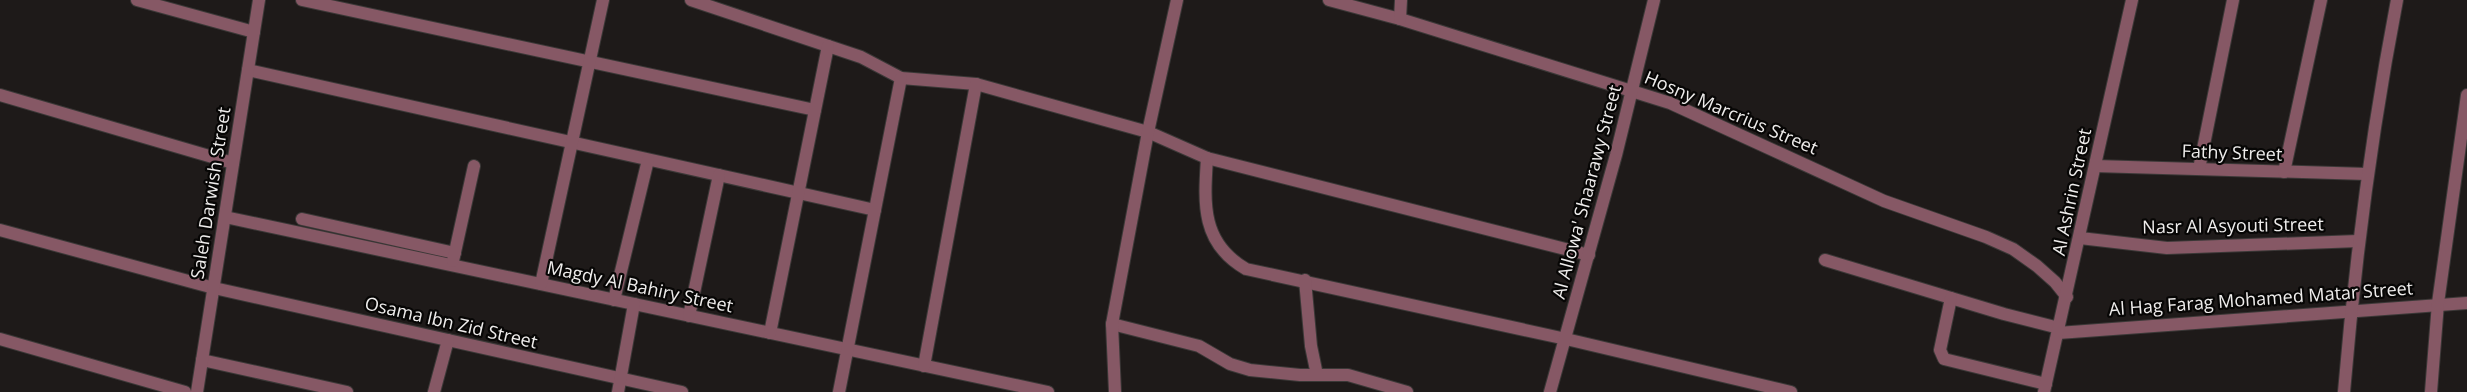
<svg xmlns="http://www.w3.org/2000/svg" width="2467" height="392" viewBox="0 0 2467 392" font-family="'Open Sans',sans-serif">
<rect width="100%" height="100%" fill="#1e1a19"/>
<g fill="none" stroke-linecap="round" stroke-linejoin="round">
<g stroke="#3b3837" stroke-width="14">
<g id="minor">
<polyline points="137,0 254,32"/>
<polyline points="302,0 815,110"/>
<polyline points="691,0 861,57 901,78 976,84 1148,132 1207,158 1589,255"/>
<polyline points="1329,0 1400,19 1670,103 1884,201 1986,237 2013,249 2037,266 2055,282 2067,297"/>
<polyline points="1400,19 1401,0"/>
<polyline points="248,70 875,210"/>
<polyline points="0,95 233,163"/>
<path d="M1207,158C1204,204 1201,243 1246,269L1566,339L1791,392"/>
<polyline points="2095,166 2367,174"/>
<polyline points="2199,169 2233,0"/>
<polyline points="2284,172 2321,0"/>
<polyline points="225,217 1048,392"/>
<polyline points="302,219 455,253"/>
<polyline points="0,230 214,288 682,392"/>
<polyline points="2080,238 2167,248 2358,241"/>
<polyline points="1825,260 2004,314 2059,328"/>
<polyline points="453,261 474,166"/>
<polyline points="1305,280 1311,346 1317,375"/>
<polyline points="541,284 603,0"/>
<polyline points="1951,298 1940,350 1944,359 2046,384"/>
<polyline points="614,300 648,160"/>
<polyline points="689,316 719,175"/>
<polyline points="1112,324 1199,346 1230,364 1250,370 1300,375 1348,375 1407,392"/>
<polyline points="770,333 828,46"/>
<polyline points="2058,333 2467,303"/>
<polyline points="0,339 185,392"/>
<polyline points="202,360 347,392"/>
<polyline points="924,366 976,84"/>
<polyline points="197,392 259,0"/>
<polyline points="434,392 448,340"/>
<polyline points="618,392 634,304"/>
<polyline points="839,392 901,78"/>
<polyline points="1115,392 1112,324 1148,132 1177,0"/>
<polyline points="1550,392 1616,155 1654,0"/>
<polyline points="2044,392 2132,0"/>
<path d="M2344,392C2355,260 2372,130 2397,0"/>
<polyline points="2431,392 2438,303 2467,95"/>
</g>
</g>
<use href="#minor" stroke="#865865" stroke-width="12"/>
</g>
<g text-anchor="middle" stroke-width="4.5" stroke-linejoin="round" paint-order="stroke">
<g font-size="18" fill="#efedec" stroke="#070605">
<text transform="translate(1731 113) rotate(23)" y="6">Hosny Marcrius Street</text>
<text transform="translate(2232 153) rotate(2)" y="6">Fathy Street</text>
<text transform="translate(1587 192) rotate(-75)" y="6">Al Allowa' Shaarawy Street</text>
<text transform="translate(2072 192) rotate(-78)" y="6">Al Ashrin Street</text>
<text transform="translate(211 193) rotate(-81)" y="6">Saleh Darwish Street</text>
<text transform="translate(2233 226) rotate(-1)" y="6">Nasr Al Asyouti Street</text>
<text transform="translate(640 287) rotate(12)" y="6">Magdy Al Bahiry Street</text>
<text transform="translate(2261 299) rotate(-4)" y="6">Al Hag Farag Mohamed Matar Street</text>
<text transform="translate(451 323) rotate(13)" y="6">Osama Ibn Zid Street</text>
</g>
</g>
</svg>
